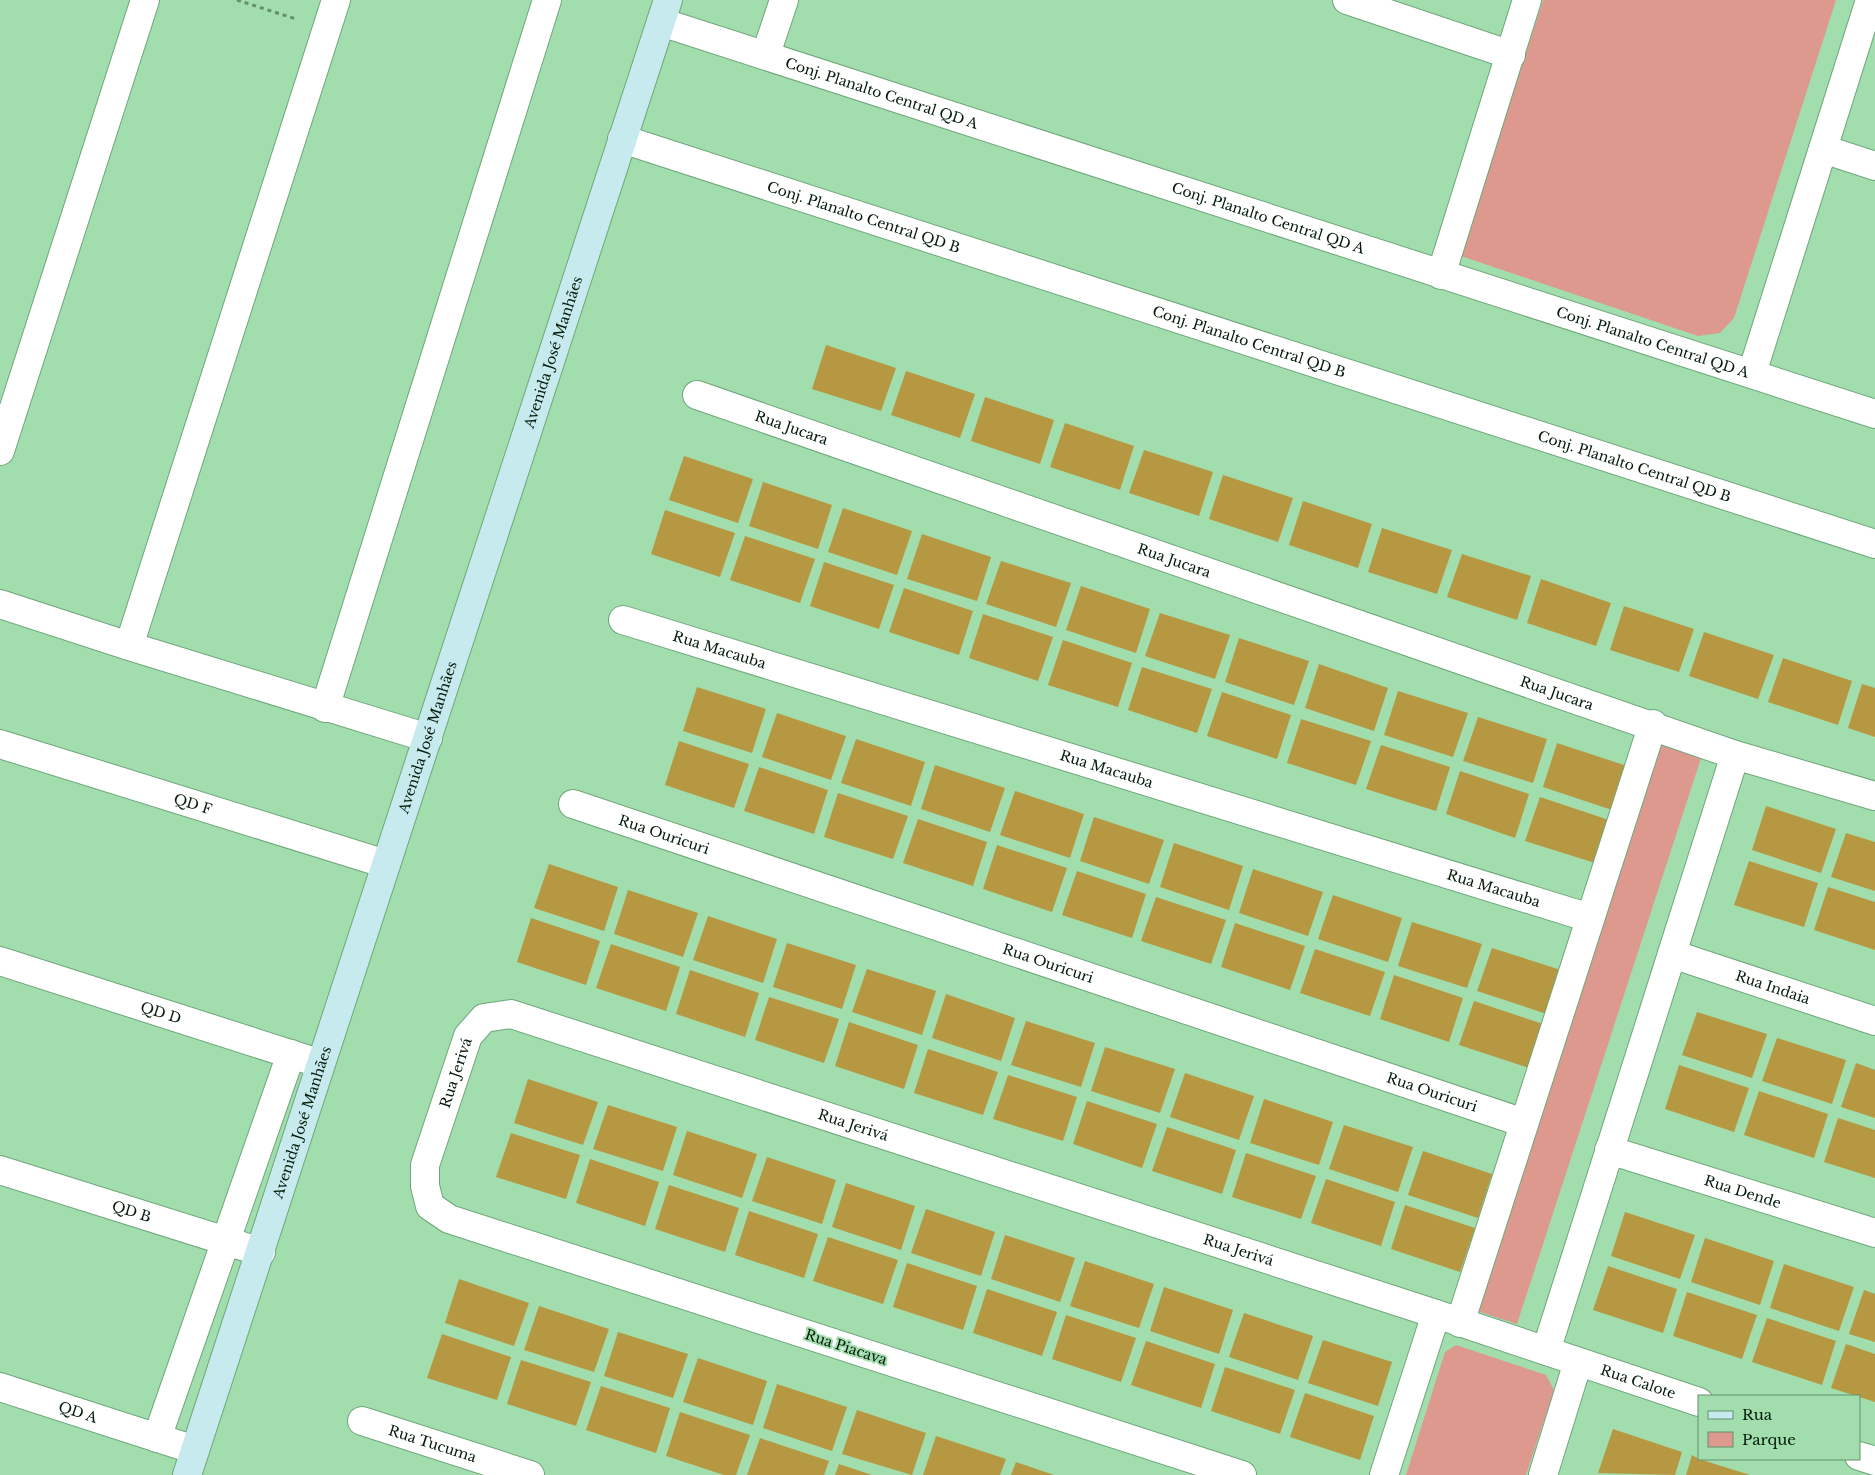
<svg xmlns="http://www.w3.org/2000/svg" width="1875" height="1475" viewBox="0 0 1875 1475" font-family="'Libre Baskerville',serif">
<rect width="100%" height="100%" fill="#a2ddad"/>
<g fill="#dd998e">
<polygon points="1543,0 1836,0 1734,318 1720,333 1698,336 1461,256"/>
<polygon points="1663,739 1703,752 1517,1324 1477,1311"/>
<polygon points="1456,1345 1546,1375 1554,1390 1526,1475 1406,1475 1445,1352"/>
</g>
<g fill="#b79842">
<polygon points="826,345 896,368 881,411 812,389"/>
<polygon points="906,371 975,394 960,438 891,415"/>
<polygon points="985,397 1054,420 1040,464 971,441"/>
<polygon points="1065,423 1134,446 1120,490 1050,467"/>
<polygon points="1144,450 1213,472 1199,516 1129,493"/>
<polygon points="684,456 753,479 738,523 669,500"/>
<polygon points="1223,475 1293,498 1278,542 1209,519"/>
<polygon points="763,482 832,505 818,549 749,526"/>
<polygon points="1303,501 1372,524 1358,568 1289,545"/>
<polygon points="843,508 912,531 897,575 828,552"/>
<polygon points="665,510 735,533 720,577 651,554"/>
<polygon points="1382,528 1452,550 1437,594 1368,572"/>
<polygon points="922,534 991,557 977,601 907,579"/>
<polygon points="745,536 815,559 800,603 730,580"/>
<polygon points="1462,554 1531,576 1517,620 1447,597"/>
<polygon points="1001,561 1071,583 1056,627 986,604"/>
<polygon points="824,562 894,585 879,629 810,606"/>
<polygon points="1541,579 1611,603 1596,646 1527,623"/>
<polygon points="1081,586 1150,609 1136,653 1066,630"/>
<polygon points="904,588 973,611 959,655 889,632"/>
<polygon points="1624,606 1694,629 1679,672 1610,650"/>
<polygon points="1160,613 1230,635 1215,679 1145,656"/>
<polygon points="983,614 1053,637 1038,681 969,658"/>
<polygon points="1704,632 1774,655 1758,699 1689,676"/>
<polygon points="1239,638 1309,661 1294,705 1225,682"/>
<polygon points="1063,640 1132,663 1118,707 1048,685"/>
<polygon points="1783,658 1852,681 1838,725 1768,702"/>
<polygon points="1319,664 1388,688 1374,731 1305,708"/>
<polygon points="1142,667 1212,689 1197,733 1128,710"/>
<polygon points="1862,684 1875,688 1875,737 1848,728"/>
<polygon points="697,687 766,709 752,753 683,731"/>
<polygon points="1398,691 1468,713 1453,757 1384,735"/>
<polygon points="1222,692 1291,715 1277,759 1207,736"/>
<polygon points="777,713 846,736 831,780 762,757"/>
<polygon points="1478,717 1547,739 1533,783 1463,761"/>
<polygon points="1301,719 1371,741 1356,785 1287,763"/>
<polygon points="856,739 925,762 911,806 841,783"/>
<polygon points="679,741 749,764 734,808 665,785"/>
<polygon points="1557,743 1627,766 1612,810 1543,787"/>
<polygon points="1381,745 1450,767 1436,811 1366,789"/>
<polygon points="935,765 1005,788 990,832 921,809"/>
<polygon points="759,767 828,790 814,834 744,811"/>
<polygon points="1460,771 1529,794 1515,838 1446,814"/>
<polygon points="1015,791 1084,814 1070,858 1000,835"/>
<polygon points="838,793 908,816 893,859 824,837"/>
<polygon points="1540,797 1609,820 1595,863 1525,841"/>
<polygon points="1766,806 1836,829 1821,873 1752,850"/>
<polygon points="1094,817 1164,840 1149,884 1080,861"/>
<polygon points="918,819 987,842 973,886 903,863"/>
<polygon points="1846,833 1875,842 1875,891 1831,877"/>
<polygon points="1174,843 1243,866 1229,910 1160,887"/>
<polygon points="997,845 1067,868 1052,912 983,889"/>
<polygon points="1749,861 1818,883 1804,927 1734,905"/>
<polygon points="549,864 618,887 604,931 534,908"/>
<polygon points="1253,869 1323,892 1308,936 1239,913"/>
<polygon points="1077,871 1146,894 1132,938 1062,915"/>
<polygon points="1828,887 1875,902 1875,950 1814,930"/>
<polygon points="628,890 698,913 683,957 614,934"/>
<polygon points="1333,895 1402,918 1388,962 1318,939"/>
<polygon points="1156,897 1226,920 1211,964 1141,941"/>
<polygon points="708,916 777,939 763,983 693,960"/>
<polygon points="531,918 600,941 586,985 517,962"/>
<polygon points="1412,922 1482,944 1467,988 1398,966"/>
<polygon points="1235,923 1305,946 1290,990 1221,967"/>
<polygon points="787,943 856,965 842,1009 773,987"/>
<polygon points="611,944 680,967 666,1011 596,988"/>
<polygon points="1492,948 1561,970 1547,1014 1477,991"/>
<polygon points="1315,949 1385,972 1370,1016 1300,993"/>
<polygon points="867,969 936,991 922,1035 852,1012"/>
<polygon points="690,970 759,993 745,1037 676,1014"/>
<polygon points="1394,975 1463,998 1449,1042 1380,1019"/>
<polygon points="946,994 1015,1018 1001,1061 932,1038"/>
<polygon points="769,997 839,1019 824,1063 755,1040"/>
<polygon points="1474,1001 1543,1024 1529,1068 1459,1045"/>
<polygon points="1697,1012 1767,1034 1752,1078 1682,1055"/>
<polygon points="1026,1021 1095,1043 1081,1087 1011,1065"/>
<polygon points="849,1022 918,1045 904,1089 835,1066"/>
<polygon points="1777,1038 1846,1060 1832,1104 1762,1081"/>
<polygon points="1105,1047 1175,1069 1160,1113 1091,1091"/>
<polygon points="928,1049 998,1072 983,1115 914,1093"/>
<polygon points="1856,1063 1875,1070 1875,1118 1841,1107"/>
<polygon points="1679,1065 1749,1088 1734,1132 1665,1109"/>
<polygon points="1185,1073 1254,1096 1239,1140 1170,1117"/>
<polygon points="1008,1075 1077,1097 1063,1141 993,1119"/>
<polygon points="528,1079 598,1102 583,1145 514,1123"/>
<polygon points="1759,1091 1828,1114 1814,1158 1744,1135"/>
<polygon points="1264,1099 1333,1122 1319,1165 1250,1143"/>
<polygon points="1087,1101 1157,1124 1142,1168 1073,1144"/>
<polygon points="608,1105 677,1127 663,1171 593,1149"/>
<polygon points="1838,1118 1875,1130 1875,1178 1824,1162"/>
<polygon points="1344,1125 1413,1147 1398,1192 1329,1169"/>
<polygon points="1167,1127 1236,1150 1222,1194 1152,1171"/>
<polygon points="687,1131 757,1154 742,1198 673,1175"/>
<polygon points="511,1133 580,1155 566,1199 496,1177"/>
<polygon points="1423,1151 1492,1174 1478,1218 1408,1195"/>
<polygon points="1246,1153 1316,1176 1301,1219 1232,1197"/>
<polygon points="767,1157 836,1180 822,1224 752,1201"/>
<polygon points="590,1159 659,1182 645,1226 576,1203"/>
<polygon points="1326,1179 1395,1202 1381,1246 1311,1223"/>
<polygon points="846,1183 915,1206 901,1250 832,1227"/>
<polygon points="669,1185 739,1208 725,1252 655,1229"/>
<polygon points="1405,1205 1475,1228 1460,1272 1391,1249"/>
<polygon points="926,1209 995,1232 981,1276 911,1253"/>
<polygon points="749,1211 818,1234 804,1278 735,1255"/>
<polygon points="1625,1212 1695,1235 1680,1279 1611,1256"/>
<polygon points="1005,1235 1075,1258 1060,1302 991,1279"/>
<polygon points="828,1237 898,1260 883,1304 813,1281"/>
<polygon points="1705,1238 1774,1261 1760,1305 1691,1282"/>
<polygon points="1085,1261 1154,1284 1139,1328 1070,1306"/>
<polygon points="907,1263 977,1286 963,1330 893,1307"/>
<polygon points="1784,1264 1854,1287 1839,1331 1770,1308"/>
<polygon points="1608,1266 1677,1289 1663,1333 1593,1310"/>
<polygon points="459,1279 529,1303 514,1346 445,1323"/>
<polygon points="1164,1287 1233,1310 1219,1354 1150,1331"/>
<polygon points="987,1289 1057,1312 1042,1356 973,1333"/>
<polygon points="1864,1290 1875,1294 1875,1342 1849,1334"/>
<polygon points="1687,1292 1757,1315 1742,1359 1673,1336"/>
<polygon points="539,1306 609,1329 594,1372 524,1350"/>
<polygon points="1244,1313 1313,1336 1298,1380 1229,1357"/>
<polygon points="1066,1315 1136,1338 1121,1382 1052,1359"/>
<polygon points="1767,1318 1836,1341 1822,1385 1752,1362"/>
<polygon points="618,1332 688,1354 673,1398 604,1376"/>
<polygon points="442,1334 511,1357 497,1400 427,1378"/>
<polygon points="1323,1340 1392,1362 1378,1406 1308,1383"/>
<polygon points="1146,1341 1215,1364 1201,1408 1131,1385"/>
<polygon points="1846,1344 1875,1354 1875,1402 1831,1388"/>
<polygon points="698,1358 767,1381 753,1425 683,1402"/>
<polygon points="521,1360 591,1382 576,1426 507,1404"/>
<polygon points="1225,1367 1295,1390 1280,1434 1211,1411"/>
<polygon points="777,1384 847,1407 832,1451 763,1428"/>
<polygon points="601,1386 670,1408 656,1453 586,1430"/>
<polygon points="1305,1393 1374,1416 1360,1460 1290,1437"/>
<polygon points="857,1410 926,1433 912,1475 842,1454"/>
<polygon points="680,1412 750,1435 736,1475 724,1475 666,1456"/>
<polygon points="1613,1429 1682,1452 1675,1475 1598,1473"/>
<polygon points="936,1436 1006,1459 1000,1475 923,1475"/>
<polygon points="760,1438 829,1461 824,1475 747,1475"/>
<polygon points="1692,1455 1699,1459 1750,1475 1686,1475"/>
<polygon points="1016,1462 1054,1475 1011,1475"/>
<polygon points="839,1464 872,1475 835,1475"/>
</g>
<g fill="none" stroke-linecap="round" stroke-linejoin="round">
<g stroke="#6ea77a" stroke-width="30">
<g id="street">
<polyline points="1347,0 1511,55"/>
<path id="s1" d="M661,22L1875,414"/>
<polyline points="766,54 784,0"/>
<path id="s2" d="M622,139L1875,544"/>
<polyline points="1823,149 1875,166"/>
<polyline points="1441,275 1527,0"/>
<polyline points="1752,373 1870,0"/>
<path id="s3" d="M697,395L1735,755L1875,796"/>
<polyline points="0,451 145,0"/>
<polyline points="0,604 129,646 428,738"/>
<path id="s4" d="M623,620L1590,918"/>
<polyline points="129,646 336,0"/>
<polyline points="325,708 547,0"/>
<path id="s5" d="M0,744L386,864"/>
<path id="s6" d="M573,804L1524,1123"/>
<path id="s7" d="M1672,954L1875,1021"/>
<path id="s8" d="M0,961L309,1060"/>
<path id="s9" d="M1609,1150L1875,1233"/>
<path id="s10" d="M0,1170L261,1252"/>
<polyline points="1460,1323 1653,724"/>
<polyline points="1546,1351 1735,755"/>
<path id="s11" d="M0,1387L195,1450"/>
<path id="s12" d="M362,1421L530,1475"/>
<polyline points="157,1438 291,1054"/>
<polyline points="1859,1456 1875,1461"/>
<path id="s13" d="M1242,1475L449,1219L430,1206L425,1186V1165L468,1036L484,1018L511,1014L1436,1314L1699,1402"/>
<polyline points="1384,1475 1436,1314"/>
<polyline points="1543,1475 1578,1362"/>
</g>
</g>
<g stroke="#6ea77a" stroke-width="30">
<g id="secondary">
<path id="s14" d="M187,1475L668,0"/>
</g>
</g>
<polyline stroke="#638f6c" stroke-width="3" stroke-dasharray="4 4" stroke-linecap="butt" points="237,0 296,19"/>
<use href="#street" stroke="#fff" stroke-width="28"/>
<use href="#secondary" stroke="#c7eaef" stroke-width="28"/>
</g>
<g text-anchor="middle" stroke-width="4" stroke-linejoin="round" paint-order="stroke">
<g font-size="14" fill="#041b0a" stroke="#a2ddad">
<text dy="5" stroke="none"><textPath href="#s1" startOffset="232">Conj. Planalto Central QD A</textPath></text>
<text dy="5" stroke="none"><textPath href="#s2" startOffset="254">Conj. Planalto Central QD B</textPath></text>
<text dy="5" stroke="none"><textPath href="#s1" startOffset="638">Conj. Planalto Central QD A</textPath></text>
<text dy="5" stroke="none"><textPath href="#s2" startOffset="659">Conj. Planalto Central QD B</textPath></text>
<text dy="5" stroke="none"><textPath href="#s1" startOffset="1042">Conj. Planalto Central QD A</textPath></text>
<text dy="5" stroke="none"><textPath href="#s14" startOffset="1181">Avenida José Manhães</textPath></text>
<text dy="5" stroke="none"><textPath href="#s3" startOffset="100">Rua Jucara</textPath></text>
<text dy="5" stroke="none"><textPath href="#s2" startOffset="1064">Conj. Planalto Central QD B</textPath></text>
<text dy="5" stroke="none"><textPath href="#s3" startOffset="505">Rua Jucara</textPath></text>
<text dy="5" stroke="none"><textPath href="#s4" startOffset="101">Rua Macauba</textPath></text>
<text dy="5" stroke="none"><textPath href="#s3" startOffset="910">Rua Jucara</textPath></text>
<text dy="5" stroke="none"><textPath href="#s14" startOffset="776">Avenida José Manhães</textPath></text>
<text dy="5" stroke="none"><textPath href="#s4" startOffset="506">Rua Macauba</textPath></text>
<text dy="5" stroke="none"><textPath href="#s5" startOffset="202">QD F</textPath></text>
<text dy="5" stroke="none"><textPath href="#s6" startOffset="96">Rua Ouricuri</textPath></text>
<text dy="5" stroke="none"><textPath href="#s4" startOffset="911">Rua Macauba</textPath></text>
<text dy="5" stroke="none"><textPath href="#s6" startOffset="501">Rua Ouricuri</textPath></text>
<text dy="5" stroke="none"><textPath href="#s7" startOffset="106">Rua Indaia</textPath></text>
<text dy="5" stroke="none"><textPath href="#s8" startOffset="169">QD D</textPath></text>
<text dy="5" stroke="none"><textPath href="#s13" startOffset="995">Rua Jerivá</textPath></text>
<text dy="5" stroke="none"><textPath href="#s6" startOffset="906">Rua Ouricuri</textPath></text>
<text dy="5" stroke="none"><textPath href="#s14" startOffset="371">Avenida José Manhães</textPath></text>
<text dy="5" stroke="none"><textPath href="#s13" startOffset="1445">Rua Jerivá</textPath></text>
<text dy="5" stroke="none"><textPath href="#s9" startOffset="140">Rua Dende</textPath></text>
<text dy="5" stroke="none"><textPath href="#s10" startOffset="138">QD B</textPath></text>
<text dy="5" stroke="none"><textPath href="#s13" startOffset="1850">Rua Jerivá</textPath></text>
<text transform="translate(846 1347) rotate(18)" y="5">Rua Piacava</text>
<text dy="5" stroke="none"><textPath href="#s13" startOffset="2271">Rua Calote</textPath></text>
<text dy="5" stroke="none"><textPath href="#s11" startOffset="82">QD A</textPath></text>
<text dy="5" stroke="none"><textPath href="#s12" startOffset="74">Rua Tucuma</textPath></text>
</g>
</g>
<rect x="1698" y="1395" width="162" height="65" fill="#a2ddad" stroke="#638f6c"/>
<rect x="1708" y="1411" width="25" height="8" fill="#c7eaef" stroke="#638f6c"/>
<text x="1742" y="1420" font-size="15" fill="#041b0a">Rua</text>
<rect x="1708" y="1432" width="25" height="15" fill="#dd998e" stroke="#638f6c"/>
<text x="1742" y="1445" font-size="15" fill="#041b0a">Parque</text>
</svg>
